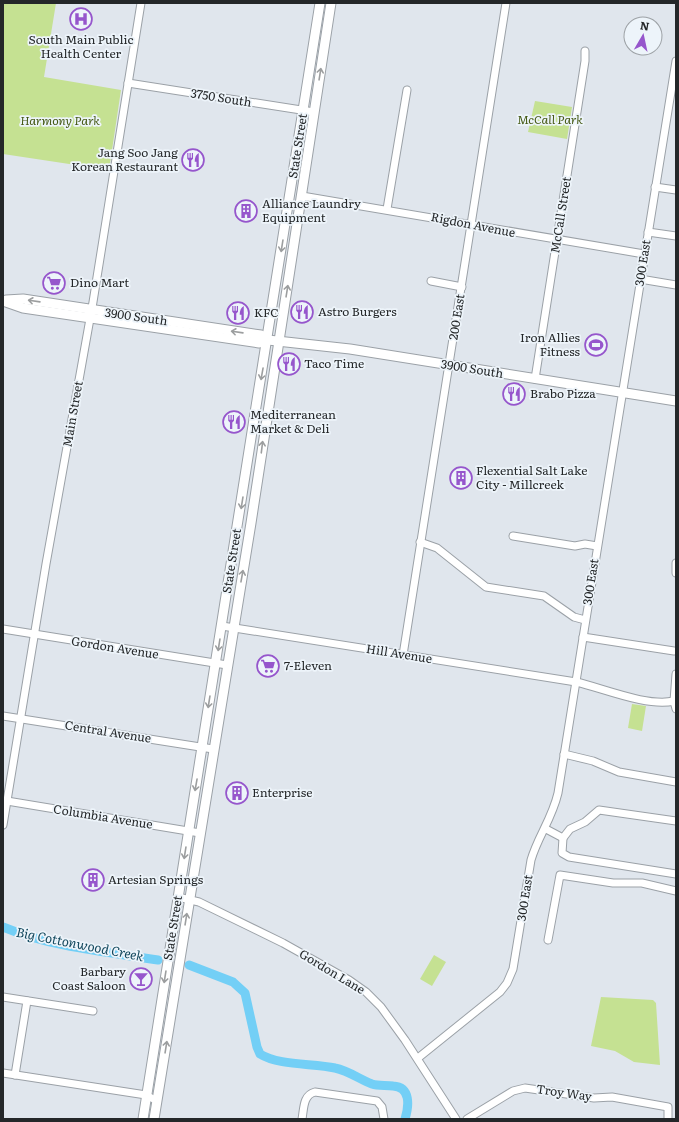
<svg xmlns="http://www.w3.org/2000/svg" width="679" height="1122" viewBox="0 0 679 1122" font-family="Literata,serif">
<rect width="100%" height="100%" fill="#e0e6ed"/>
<g fill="#c5e192">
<polygon points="3,3 56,3 44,77 121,90 109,170 3,154"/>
<polygon points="535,101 572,107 567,139 528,132"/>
<polygon points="632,704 646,706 642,731 628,728"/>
<polygon points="434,955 446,962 432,986 420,979"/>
<polygon points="601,997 653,1000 656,1003 660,1065 634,1062 615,1051 591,1046"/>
</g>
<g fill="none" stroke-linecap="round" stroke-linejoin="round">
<g stroke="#73cff6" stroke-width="9">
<path d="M3,927C51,947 107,952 158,960"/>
<path d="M189,965L233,982L245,993L257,1047L260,1054C279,1066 314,1063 335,1068C349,1071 359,1079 372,1084C378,1086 386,1085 393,1086C411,1087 409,1106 405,1119"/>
</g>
<g stroke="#9ba1a7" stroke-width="9">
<g id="minor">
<polyline points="128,83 314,112"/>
<polyline points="655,187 676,190"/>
<polyline points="302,196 644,254"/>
<polyline points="387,209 407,90"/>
<polyline points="648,232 676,236"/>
<polyline points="640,279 676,285"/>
<polyline points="431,281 462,287"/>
<polyline points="535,379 585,61 585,51"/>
<polyline points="513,536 575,546 585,544 597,546"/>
<polyline points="420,542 437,548 486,587 544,596 574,617 585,620"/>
<polyline points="676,563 676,573"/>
<path d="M222,626L576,682C603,688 646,707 674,701L676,709"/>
<polyline points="3,629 227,665"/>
<polyline points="583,637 674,651"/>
<polyline points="403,655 506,3"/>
<polyline points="674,701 676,674"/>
<polyline points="3,716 213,749"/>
<polyline points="564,754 593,761 619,772 676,782"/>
<polyline points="7,801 200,833"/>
<polyline points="3,825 46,564 93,302 141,3"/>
<polyline points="546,829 563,838 570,829 585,822 599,810 676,821"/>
<polyline points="563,838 562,853 569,857 676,874"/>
<polyline points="178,897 199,902 283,943 349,980 366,992 381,1007 405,1040 456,1119"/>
<polyline points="548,940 560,875 613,883 642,883 676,891"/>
<polyline points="3,997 93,1011"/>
<path d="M418,1058L500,992L507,983L513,969L531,860C538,836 552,819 558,793L676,61"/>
<polyline points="3,1073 146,1095 157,1101"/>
<polyline points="15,1075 27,1001"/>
<path d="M302,1119C304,1108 303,1095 315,1092L377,1101L382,1107L384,1119"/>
<polyline points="467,1119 513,1091 525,1088 594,1098 612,1097 668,1107 668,1119"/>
</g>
</g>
<g stroke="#9ba1a7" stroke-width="11">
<g id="major">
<polyline points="6,300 23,299 261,335 268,340"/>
<polyline points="3,301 23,308 259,343 268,340 350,349 676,401"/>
<polyline points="143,1119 320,3"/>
<polyline points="154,1119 251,523 331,3"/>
</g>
</g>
<use href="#minor" stroke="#fff" stroke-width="7"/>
<use href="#major" stroke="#fff" stroke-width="9"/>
</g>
<defs><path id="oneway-shaft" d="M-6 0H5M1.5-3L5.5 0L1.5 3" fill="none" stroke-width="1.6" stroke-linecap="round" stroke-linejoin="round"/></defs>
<g stroke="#9c9e9f">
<use href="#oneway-shaft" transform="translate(320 74) rotate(-81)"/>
<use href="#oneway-shaft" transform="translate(282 246) rotate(99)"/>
<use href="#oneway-shaft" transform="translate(287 291) rotate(-81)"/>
<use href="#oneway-shaft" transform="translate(34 301) rotate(-172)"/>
<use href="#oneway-shaft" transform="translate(237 332) rotate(-172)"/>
<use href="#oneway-shaft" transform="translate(262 374) rotate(100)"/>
<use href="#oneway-shaft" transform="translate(262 447) rotate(-83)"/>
<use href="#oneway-shaft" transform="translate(242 503) rotate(99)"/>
<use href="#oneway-shaft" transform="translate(242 576) rotate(-80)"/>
<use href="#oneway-shaft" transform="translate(219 645) rotate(99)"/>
<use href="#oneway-shaft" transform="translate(209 702) rotate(99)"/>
<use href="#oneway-shaft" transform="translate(196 785) rotate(100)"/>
<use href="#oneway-shaft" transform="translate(185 853) rotate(99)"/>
<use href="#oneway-shaft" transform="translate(186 919) rotate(-81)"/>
<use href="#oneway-shaft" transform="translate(165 977) rotate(99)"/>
<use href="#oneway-shaft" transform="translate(166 1047) rotate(-81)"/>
</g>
<defs>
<g id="hospital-ring" transform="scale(1.15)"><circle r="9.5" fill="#edf4fa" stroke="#9656cc" stroke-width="1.5"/><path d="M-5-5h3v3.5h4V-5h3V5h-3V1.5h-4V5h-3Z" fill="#9656cc"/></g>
<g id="restaurant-ring" transform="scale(1.15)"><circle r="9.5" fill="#edf4fa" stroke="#9656cc" stroke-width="1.5"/><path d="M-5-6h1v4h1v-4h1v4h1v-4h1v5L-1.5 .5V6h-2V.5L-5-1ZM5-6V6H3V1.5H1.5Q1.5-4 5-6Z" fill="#9656cc"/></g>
<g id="building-ring" transform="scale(1.15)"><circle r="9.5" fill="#edf4fa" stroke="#9656cc" stroke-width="1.5"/><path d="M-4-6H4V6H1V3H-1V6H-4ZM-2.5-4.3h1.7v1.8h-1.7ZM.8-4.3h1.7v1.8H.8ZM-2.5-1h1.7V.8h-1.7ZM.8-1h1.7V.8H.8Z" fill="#9656cc"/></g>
<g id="supermarket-ring" transform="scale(1.15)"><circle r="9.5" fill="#edf4fa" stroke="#9656cc" stroke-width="1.5"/><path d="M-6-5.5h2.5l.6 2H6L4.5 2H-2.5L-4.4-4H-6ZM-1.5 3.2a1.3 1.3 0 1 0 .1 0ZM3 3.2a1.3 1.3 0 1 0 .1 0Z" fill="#9656cc"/></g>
<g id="stadium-ring" transform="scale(1.15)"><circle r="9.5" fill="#edf4fa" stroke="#9656cc" stroke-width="1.5"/><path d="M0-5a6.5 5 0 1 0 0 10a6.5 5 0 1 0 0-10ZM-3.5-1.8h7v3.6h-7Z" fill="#9656cc"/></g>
<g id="bar-ring" transform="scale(1.15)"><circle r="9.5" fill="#edf4fa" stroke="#9656cc" stroke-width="1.5"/><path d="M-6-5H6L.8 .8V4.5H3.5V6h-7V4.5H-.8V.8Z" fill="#9656cc"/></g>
</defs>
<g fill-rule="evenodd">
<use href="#hospital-ring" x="81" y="19"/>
<use href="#restaurant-ring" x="193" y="160"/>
<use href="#building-ring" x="246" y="211"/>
<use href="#supermarket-ring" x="54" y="283"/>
<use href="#restaurant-ring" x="302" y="312"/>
<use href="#restaurant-ring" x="238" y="313"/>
<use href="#stadium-ring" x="596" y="345"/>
<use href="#restaurant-ring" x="289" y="364"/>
<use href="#restaurant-ring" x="514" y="394"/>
<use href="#restaurant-ring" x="234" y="422"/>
<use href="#building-ring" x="461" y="478"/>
<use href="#supermarket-ring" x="268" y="666"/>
<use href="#building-ring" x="237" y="793"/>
<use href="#building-ring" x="93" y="880"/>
<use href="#bar-ring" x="141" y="979"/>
</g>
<g text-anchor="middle" stroke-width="3.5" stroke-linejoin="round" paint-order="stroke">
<g font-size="12" fill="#242729" stroke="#edf4fa" text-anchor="start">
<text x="81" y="44" text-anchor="middle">South Main Public<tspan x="81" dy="14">Health Center</tspan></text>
<text x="178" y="157" text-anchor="end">Jang Soo Jang<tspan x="178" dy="14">Korean Restaurant</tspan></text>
<text x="262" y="208">Alliance Laundry<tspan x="262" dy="14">Equipment</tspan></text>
<text x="70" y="287">Dino Mart</text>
<text x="318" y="316">Astro Burgers</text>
<text x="254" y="317">KFC</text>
<text x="580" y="342" text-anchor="end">Iron Allies<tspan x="580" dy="14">Fitness</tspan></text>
<text x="304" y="368">Taco Time</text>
<text x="530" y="398">Brabo Pizza</text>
<text x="250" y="419">Mediterranean<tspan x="250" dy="14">Market &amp; Deli</tspan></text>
<text x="476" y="475">Flexential Salt Lake<tspan x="476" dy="14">City - Millcreek</tspan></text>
<text x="284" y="670">7-Eleven</text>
<text x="252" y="797">Enterprise</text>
<text x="108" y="884">Artesian Springs</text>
<text x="126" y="976" text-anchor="end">Barbary<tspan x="126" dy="14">Coast Saloon</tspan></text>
</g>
<g font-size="12" fill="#242729" stroke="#edf4fa">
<text transform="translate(221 98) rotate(9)" y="4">3750 South</text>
<text transform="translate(298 146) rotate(-81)" y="4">State Street</text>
<text transform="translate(561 215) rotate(-81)" y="4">McCall Street</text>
<text transform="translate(473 225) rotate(11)" y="4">Rigdon Avenue</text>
<text transform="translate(643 263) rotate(-81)" y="4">300 East</text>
<text transform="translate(136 317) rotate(8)" y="4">3900 South</text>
<text transform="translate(457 317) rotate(-81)" y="4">200 East</text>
<text transform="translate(472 369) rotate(9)" y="4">3900 South</text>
<text transform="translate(73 414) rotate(-80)" y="4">Main Street</text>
<text transform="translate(232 561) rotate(-81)" y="4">State Street</text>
<text transform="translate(591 582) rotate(-81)" y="4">300 East</text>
<text transform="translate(115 648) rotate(9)" y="4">Gordon Avenue</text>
<text transform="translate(399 654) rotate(9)" y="4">Hill Avenue</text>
<text transform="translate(108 732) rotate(9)" y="4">Central Avenue</text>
<text transform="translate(103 817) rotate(9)" y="4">Columbia Avenue</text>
<text transform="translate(525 898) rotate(-81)" y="4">300 East</text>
<text transform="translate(173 928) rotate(-81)" y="4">State Street</text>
<text transform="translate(332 972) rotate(31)" y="4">Gordon Lane</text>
<text transform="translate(564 1093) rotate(8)" y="4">Troy Way</text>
</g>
<g font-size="12" font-style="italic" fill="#455914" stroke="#edf4fa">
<text x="550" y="124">McCall Park</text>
<text x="60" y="125">Harmony Park</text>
</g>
<g font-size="13" font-style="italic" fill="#13485d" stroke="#edf4fa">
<text transform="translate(80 944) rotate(11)" y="5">Big Cottonwood Creek</text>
</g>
</g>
<rect width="679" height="1122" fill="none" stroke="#242729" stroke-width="8"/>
<g transform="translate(643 36) rotate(9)"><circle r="19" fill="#edf4fa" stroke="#9da2a6"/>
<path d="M0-3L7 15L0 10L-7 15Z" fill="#9656cc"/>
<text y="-6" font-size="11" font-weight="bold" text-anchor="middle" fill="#242729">N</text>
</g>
</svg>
